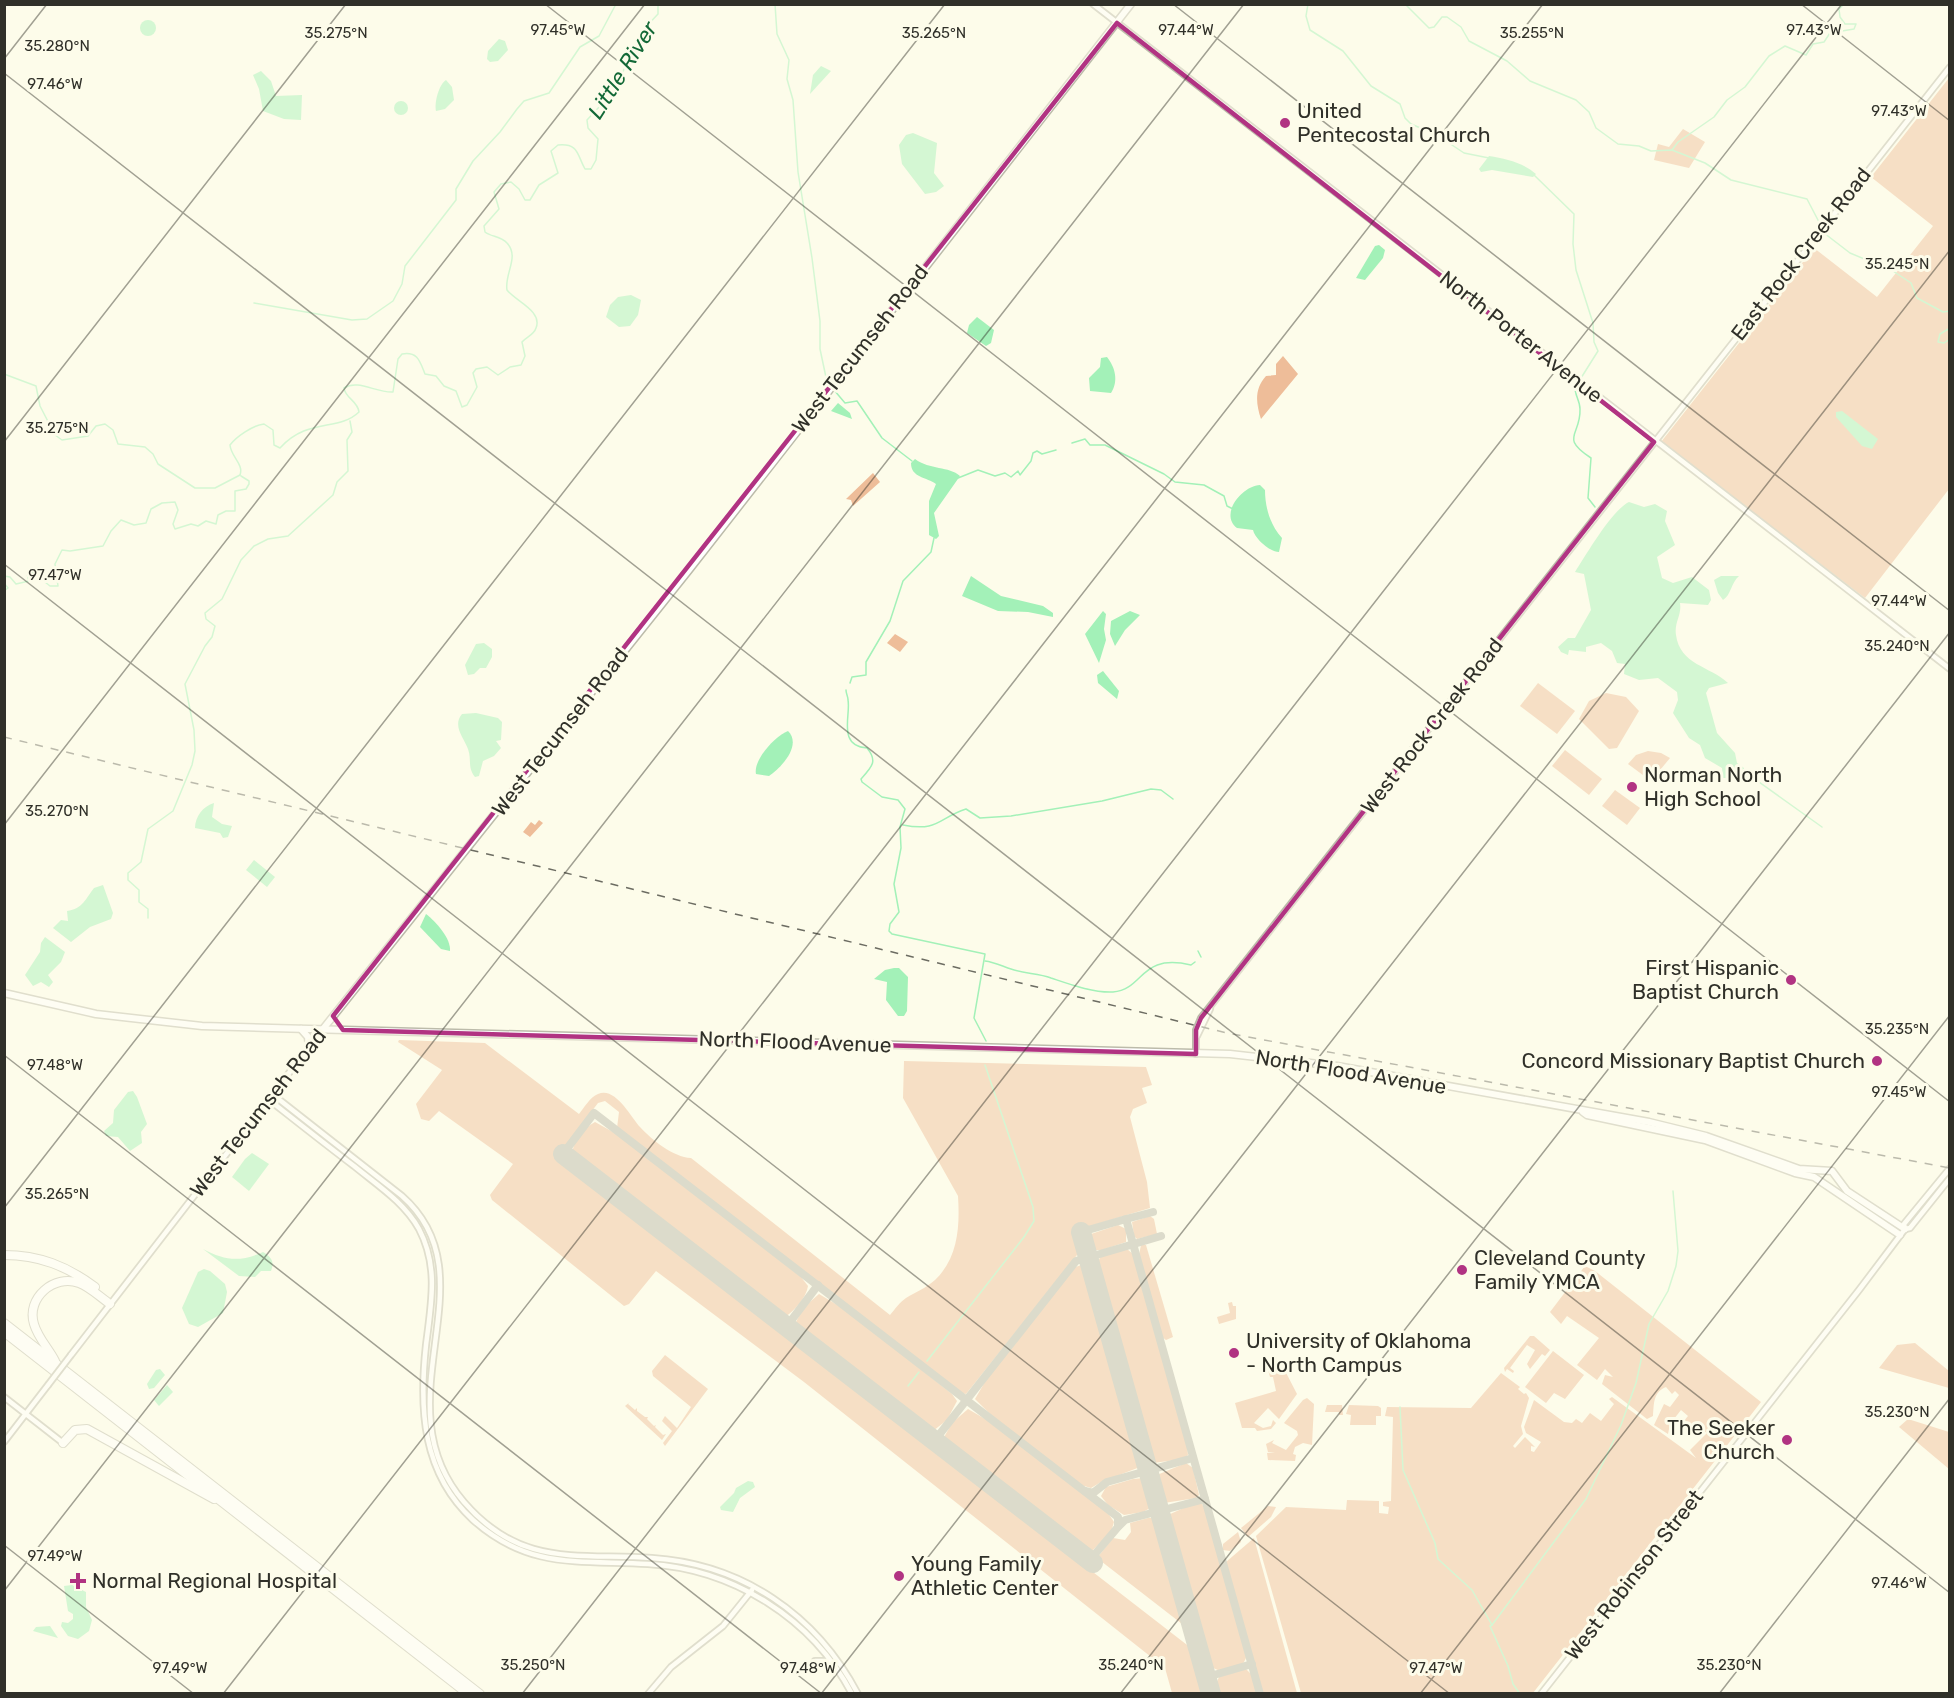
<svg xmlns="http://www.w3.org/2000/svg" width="1954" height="1698" viewBox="0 0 1954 1698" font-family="Rubik,sans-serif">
<rect width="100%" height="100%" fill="#fdfcea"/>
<g fill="#eebd99">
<polygon points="1949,78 1949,489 1865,598 1661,442 1814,248 1877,297 1933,226 1871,177"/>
<polygon points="1683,129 1705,142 1689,168 1654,160 1658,144 1669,147"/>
<path d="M1283,356L1298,374L1261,419C1256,404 1254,389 1266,376L1276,375V364Z"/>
<polygon points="873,473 880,482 853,506 851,500 846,499"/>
<polygon points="895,634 908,642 900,652 887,643"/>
<polygon points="1538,683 1575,711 1557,734 1520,706"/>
<polygon points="1606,693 1626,697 1639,711 1617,748 1609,749 1579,719 1589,701"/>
<polygon points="1565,750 1602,779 1589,795 1552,766"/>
<polygon points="1648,751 1661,753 1670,758 1651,781 1628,764 1636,755"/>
<polygon points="1615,790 1640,808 1627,825 1602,806"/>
<polygon points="539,820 543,823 530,837 523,832 531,822 535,825"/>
<path d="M399,1040L485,1043L579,1114C584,1108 590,1097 598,1094C615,1086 631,1117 640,1127C652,1140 673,1157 691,1158L890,1315C895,1309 900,1302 906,1298C916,1292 926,1288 935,1280C958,1258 960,1227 958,1196L903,1098L904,1061L1146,1067L1152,1085L1142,1088L1147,1103L1133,1109L1130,1117L1147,1182L1150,1208L1074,1231L1079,1250L1077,1255L966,1394L961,1393L617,1128L619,1112L605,1101L598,1103L557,1157L1191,1648L1205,1693H1172L1165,1668L804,1382L656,1271L629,1304L624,1306L492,1200L490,1195L513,1164L439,1111L429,1121L421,1119L416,1104L442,1070L398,1042Z"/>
<path d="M595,1122L622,1137L801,1277L808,1286C806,1298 795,1310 785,1317L572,1153C574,1140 584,1128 595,1122Z"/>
<polygon points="1150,1216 1154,1219 1157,1234 1137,1239 1134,1236 1132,1222"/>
<polygon points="1118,1225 1126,1229 1126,1242 1102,1250 1095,1250 1090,1239 1091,1234"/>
<polygon points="1141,1245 1146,1245 1173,1337 1166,1340 1162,1337 1139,1255"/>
<polygon points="1127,1249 1133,1254 1187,1445 1188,1455 1183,1459 1153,1463 1097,1263 1101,1256"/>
<polygon points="1081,1265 1140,1467 1101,1482 1091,1488 1081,1485 995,1419 975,1399 989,1375 1073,1268"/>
<path d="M1585,1266L1595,1271L1761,1402L1533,1693H1301L1256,1536L1286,1507L1346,1510L1347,1500L1379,1501V1513L1388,1514L1389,1507L1383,1506V1502L1391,1501L1393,1417L1385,1416L1387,1407L1471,1408L1501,1373L1520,1387L1518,1389L1524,1394L1526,1393L1529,1398L1521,1426L1523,1434L1513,1446L1515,1448L1525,1437L1535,1447L1531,1446V1451L1534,1452L1541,1442L1526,1433L1524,1427L1534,1400L1564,1422L1572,1423L1576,1419L1582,1423L1590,1413L1601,1421L1614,1404L1609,1399L1612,1397L1696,1458L1690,1450L1707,1433L1700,1428L1692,1435L1694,1431L1683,1422L1688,1416L1681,1410L1670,1424L1668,1434L1654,1425L1664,1404L1670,1407L1679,1395L1675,1391L1672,1394L1666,1387C1653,1392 1654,1404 1653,1416L1647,1419L1602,1384L1605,1375L1613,1377L1605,1369L1597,1380L1577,1365L1599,1338L1567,1316L1561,1324L1550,1312Z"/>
<polygon points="819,1294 849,1312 952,1394 957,1401 947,1420 933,1431 795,1324 803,1308"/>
<polygon points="1232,1302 1233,1306 1236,1306 1236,1319 1219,1324 1217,1317 1230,1313 1228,1303"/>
<polygon points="1530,1336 1534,1336 1550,1350 1545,1356 1542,1354 1530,1369 1527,1364 1535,1350 1527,1345 1510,1368 1514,1371 1513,1373 1507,1369 1505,1372 1504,1368"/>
<polygon points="1915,1343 1949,1371 1949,1388 1879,1368 1897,1345"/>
<polygon points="1553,1351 1584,1375 1565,1399 1554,1393 1546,1403 1525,1387"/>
<polygon points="665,1355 708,1389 665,1446 663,1443 672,1431 662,1421 665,1416 677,1428 691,1407 653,1376 652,1371"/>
<polygon points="1280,1361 1297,1394 1279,1419 1268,1408 1254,1423 1263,1428 1271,1426 1273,1420 1276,1423 1271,1429 1257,1431 1255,1428 1242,1428 1235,1403 1276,1391 1273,1377 1270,1377 1268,1370 1274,1368"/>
<polygon points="1307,1398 1314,1404 1312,1445 1303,1443 1295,1447 1293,1454 1296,1455 1295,1461 1268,1460 1267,1453 1275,1452 1268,1452 1266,1444 1274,1440 1272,1443 1286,1450 1298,1435 1297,1431 1284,1423 1303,1400"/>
<polygon points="630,1402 628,1404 635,1410 637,1408 637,1411 645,1417 648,1417 647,1419 654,1426 656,1425 655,1427 663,1435 666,1434 662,1440 625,1406"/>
<polygon points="1327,1405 1342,1405 1343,1415 1339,1415 1339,1412 1325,1412"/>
<polygon points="1349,1405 1378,1406 1381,1408 1381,1416 1376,1416 1376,1425 1350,1425 1351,1415 1346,1414"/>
<polygon points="968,1409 992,1423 1108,1513 1114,1522 1111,1532 1090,1553 943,1439 952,1423"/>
<polygon points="1908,1419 1949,1432 1949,1469 1899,1427"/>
<polygon points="1186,1463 1193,1468 1199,1495 1196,1498 1164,1503 1157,1475"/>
<polygon points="1144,1478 1152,1507 1143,1512 1124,1515 1108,1505 1101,1496 1106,1487 1133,1479"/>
<polygon points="1195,1503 1202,1504 1206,1512 1247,1656 1243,1664 1220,1671 1211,1667 1168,1515"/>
<polygon points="1268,1506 1276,1507 1271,1517 1248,1537 1241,1528"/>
<polygon points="1148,1518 1155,1518 1186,1627 1097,1558 1113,1538 1125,1540 1131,1532 1130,1523"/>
<polygon points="1238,1532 1241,1542 1230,1551 1223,1550 1223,1544"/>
<polygon points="1254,1538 1297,1693 1263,1693 1226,1562"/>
<polygon points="1246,1669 1252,1675 1258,1693 1218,1693 1216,1684 1219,1677"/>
</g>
<g fill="#a3f1b8">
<circle cx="148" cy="28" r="8"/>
<polygon points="499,39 505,41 508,50 498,61 490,62 487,59 488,51"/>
<polygon points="821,66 831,71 810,94 813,75"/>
<polygon points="261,71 271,81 276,96 302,95 301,120 284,119 263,111 259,89 253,75"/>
<path d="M446,80L452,87L454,100L445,109L436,111C434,103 439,84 446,80Z"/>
<circle cx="401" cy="108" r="7"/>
<polygon points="913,133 937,143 934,173 944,186 936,192 925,194 902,164 899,145 906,135"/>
<path d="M1489,156C1506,159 1522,162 1536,174L1533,177L1492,170L1481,172L1479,169Z"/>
<polygon points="1379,245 1385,250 1383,258 1365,280 1356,278 1375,246"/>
<polygon points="631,295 641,300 638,315 630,326 619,327 606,317 610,305 618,297"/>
<polygon points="977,317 994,330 991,343 986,346 967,333 969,325"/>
<path d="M1107,357C1115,367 1119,381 1111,393L1090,391L1089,378L1100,367L1101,358Z"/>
<polygon points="838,403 850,413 852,419 831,411"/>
<polygon points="1842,411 1878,439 1872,449 1862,446 1836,417 1836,412"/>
<path d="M915,459C930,470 949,466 960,476L934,513L939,536L936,539L929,535V501L936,484C927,477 911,478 911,463Z"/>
<path d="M1260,485L1265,490C1265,507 1270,525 1282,538L1279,552C1270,552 1255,539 1253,530L1237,528C1219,514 1242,486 1260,485Z"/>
<path d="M1629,502L1644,507L1655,504L1667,511L1665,521L1675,545L1657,557L1662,578L1673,583L1692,577L1709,590L1711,600L1708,605L1680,603C1682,615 1674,622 1676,635C1680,665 1710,666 1728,683L1709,688L1706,693L1717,733L1735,753L1737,763L1744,768V772L1734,778H1723L1722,768L1705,758L1700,745L1689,738L1673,713L1678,700L1677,692L1658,678L1639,680L1624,674L1625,664L1617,663L1612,651L1601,643L1586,647V652L1569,650L1568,655L1561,652L1558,647L1568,638H1575L1591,610L1584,574L1575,572C1586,555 1612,510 1629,502Z"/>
<polygon points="971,576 1001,596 1043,606 1053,613 1053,617 1028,612 998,611 962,596"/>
<path d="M1721,576H1739C1731,583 1731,595 1723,600L1718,593L1714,580Z"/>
<polygon points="1103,611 1106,614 1104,629 1106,640 1099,663 1085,634"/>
<polygon points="1130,611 1140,615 1125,630 1115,646 1110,634 1111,621"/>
<polygon points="484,643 492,649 492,657 486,668 480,668 474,674 468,675 465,665 476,644"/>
<polygon points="1103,671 1119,691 1117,699 1098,683 1097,675"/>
<path d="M476,713L498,718L502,722L501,740L496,741L501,748L494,756L483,761L479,776L475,777C467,767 472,760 468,749C464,738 452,726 462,714Z"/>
<path d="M788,731C802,745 782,767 769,776L756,774C753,760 775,736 788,731Z"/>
<path d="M214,803L212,817L222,824L232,826L228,837L223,838L220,833L195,828C195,817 203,806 214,803Z"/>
<polygon points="254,860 275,877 267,887 246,870"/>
<path d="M103,885L113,913L111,919L90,927L71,942L53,928L61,920L68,921L67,911C83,909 86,898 94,888Z"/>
<path d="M426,914C436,922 451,938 450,951L441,949L420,927Z"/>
<polygon points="45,937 65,952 61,962 48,975 53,982 49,987 41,982 33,986 25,975 40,952 41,943"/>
<polygon points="894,968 899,968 908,977 907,1011 904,1016 898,1016 886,1000 887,982 874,979 885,970"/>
<polygon points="128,1092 133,1091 137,1097 147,1124 141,1132 142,1143 130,1151 118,1137 106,1136 104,1131 113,1123 114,1110"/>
<polygon points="252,1153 269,1164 249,1191 232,1177 245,1159"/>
<path d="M203,1249C225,1261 241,1262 263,1252C271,1257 275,1261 271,1271H261L255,1277L239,1276Z"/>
<polygon points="204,1269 210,1271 225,1284 227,1292 223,1313 198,1327 189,1324 182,1308 198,1272"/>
<polygon points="160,1369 165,1375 154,1388 149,1389 147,1384 156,1370"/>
<polygon points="167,1385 173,1392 159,1406 154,1400"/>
<polygon points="748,1481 753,1482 755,1487 740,1498 733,1512 721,1510 720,1507 734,1493 736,1488"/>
<polygon points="72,1585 86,1592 86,1607 92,1620 89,1631 78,1639 68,1636 61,1626 62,1622 68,1623 73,1619 73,1614 68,1611 64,1586"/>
<polygon points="50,1626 58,1638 33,1631 36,1627"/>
</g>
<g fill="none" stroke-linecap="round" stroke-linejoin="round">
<g stroke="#a3f1b8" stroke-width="1.5">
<polyline points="775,4 777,34 789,60 787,79 793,100 798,172 812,258 820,321 820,349 827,382 831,386"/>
<polyline points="1308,4 1306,16 1310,30 1343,51 1371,86 1400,104 1405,118 1411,124 1437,135 1464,153 1489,158"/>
<polyline points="1405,4 1429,28 1434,27 1442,17 1447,17 1461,27 1469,41 1507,61 1530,81 1576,100 1589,112 1596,128 1618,144 1639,146 1651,151 1672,150 1705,163 1731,180 1807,199 1819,222"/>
<polyline points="1672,150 1678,142 1714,117 1727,100 1745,87 1769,56 1785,46 1806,55 1813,44 1824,42 1830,33 1854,29 1856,24 1845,24 1840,17 1839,9 1844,4"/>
<polyline points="1534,175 1574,214 1573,244 1576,270 1593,323 1594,342 1598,351 1581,378"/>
<polyline points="1824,233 1850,253 1893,271 1911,283 1917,298 1943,312 1950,311"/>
<polyline points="254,303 352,320 367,319 393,301 402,284 405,266 456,200 456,189 473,161 500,132 517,109 524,101 549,93 580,47 599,36 616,4"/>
<polyline points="1950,328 1940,334 1938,342 1944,343 1950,339"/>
<polyline points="4,374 36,386 40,406 55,435 62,440 88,436 96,426 105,424 113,430 118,444 145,447 153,454 158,464 195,488 215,488 240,475"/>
<path d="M1575,385C1574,395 1580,400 1580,409C1581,436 1559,437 1591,458L1588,498L1595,507"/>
<polyline points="834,390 845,403 857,401 882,438 912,461"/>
<polyline points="1072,443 1085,439 1090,445 1105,445 1164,474 1175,482 1204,485 1224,496 1227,506 1233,509"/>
<path d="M240,475C244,464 231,457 230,445C236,437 253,425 264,424L273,430L274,445L280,448C308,417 338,432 359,412C358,401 345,398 344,388C358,379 376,393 393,392L398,359L402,354C418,351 420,362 425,374L436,376L444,386L456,391L462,407L467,405L477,387L473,373L476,369L487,367L498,375L510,367L521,365L525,356L522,342C526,337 534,335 536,328C543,311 515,301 507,290C504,274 520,257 507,243C501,236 491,237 485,232L484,226L499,209L494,192L501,184L511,182L519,189L525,200H530L539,185L558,173L551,151L558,145C579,143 577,155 585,169H591L596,160L598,139L588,128L587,120L600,106L604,93L619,84L626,63L640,46L643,30L658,14V4"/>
<polyline points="958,478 978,470 995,476 1005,473 1011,477 1018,471 1020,475 1031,461 1033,453 1037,451 1042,454 1056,450"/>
<polyline points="4,576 10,577 16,584 29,581 27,574 31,571 50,586 58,586 55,564 62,550 70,551 103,546 111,531 121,520 134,525 146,523 151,509 162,503 175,502 178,510 173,524 175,529 191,524 198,526 206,521 216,524 218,515 226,511 235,511 235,491 246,489 249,484 249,481 241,476"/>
<polyline points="4,583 8,588 4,591"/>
<polyline points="850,683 852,677 866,675 866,662 890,621 903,581 931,552 934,538"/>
<path d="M846,690C846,694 848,696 848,700C851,715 837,746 867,748C878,761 872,767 861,779L862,782L882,797L898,800L905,809L900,827L901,848L894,884L899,912L890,924L889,931L892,934L985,954L974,1018L986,1041"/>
<polyline points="1745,772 1822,827"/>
<path d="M903,825C939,832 938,818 966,809L980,818L1011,816L1102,801L1151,789L1161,790L1173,799"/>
<polyline points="148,918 148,909 139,902 139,890 128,880 128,873 141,862 148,829 173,811 192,765 195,751 194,730 185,684 205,646 212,637 215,626 206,619 205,613 222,599 241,560 254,546 268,539 288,536 333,495 337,482 348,471 347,440 352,432 350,421"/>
<polyline points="1198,951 1201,957"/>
<path d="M985,961C994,962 1002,966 1011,969C1024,974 1038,973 1051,978C1069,984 1093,993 1113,992C1145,989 1139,953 1191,965L1195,962"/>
<polyline points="927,1361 1024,1237 1034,1221 1033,1207 985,1065"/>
<polyline points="908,1386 919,1372"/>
<polyline points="1400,1407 1403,1470 1435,1543 1438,1559 1472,1590 1492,1625 1490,1626 1508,1666 1513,1684 1520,1694"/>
<polyline points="1492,1625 1586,1499 1621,1425 1636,1383 1649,1324 1668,1291 1676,1266 1678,1251 1673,1191"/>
</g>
<g stroke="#b4b4a6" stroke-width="8">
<polyline points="563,1154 594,1113 1118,1517 1118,1527 1090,1560"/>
<polyline points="1126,1219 1153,1212"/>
<polyline points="1081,1232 1126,1219 1260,1694"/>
<polyline points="787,1326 818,1285"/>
<polyline points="935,1440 1076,1261 1161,1236"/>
<polyline points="1085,1491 1093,1493 1107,1482 1193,1458"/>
<polyline points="1119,1526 1125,1520 1205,1499"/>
<polyline points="1207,1677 1252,1664"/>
</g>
<g stroke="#b4b4a6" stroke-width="20">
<polyline points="563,1154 1093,1563"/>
<polyline points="1081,1232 1211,1694"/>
</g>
<g stroke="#bcbbaa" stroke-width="8">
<g id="secondary">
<polyline points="1093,4 1950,669"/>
<polyline points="1197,1036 1210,1009"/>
<polyline points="1196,1054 1196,1030 1201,1018 1950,67"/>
<path d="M272,1094L402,1196C495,1278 377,1401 464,1502C521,1568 577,1553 652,1558C742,1564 816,1614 858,1694"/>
<path d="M268,1099C296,1121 325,1144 354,1166C377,1185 404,1202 419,1229C439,1267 431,1304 426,1345C419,1409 422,1473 473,1520C529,1570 580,1560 648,1564C733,1569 812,1618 852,1694"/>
<polyline points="1905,1229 1910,1228 1950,1178"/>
<polyline points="71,1355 323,1029"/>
<polyline points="4,1397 63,1443"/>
<polyline points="4,1442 48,1385"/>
<polyline points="815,1661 830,1661"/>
<polyline points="648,1694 671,1667 723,1626 752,1590"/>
<polyline points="1541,1694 1859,1290 1905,1229 1904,1224 1950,1168"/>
</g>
</g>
<g stroke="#bcbbaa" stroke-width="9">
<g id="primary">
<polyline points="4,993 96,1014 202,1026 1230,1054 1337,1066 1649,1122 1706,1136 1799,1169 1832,1171 1847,1191 1905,1229"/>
<polyline points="301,1029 308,1037 309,1048"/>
<polyline points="323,1029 689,570 1131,4"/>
<polyline points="1583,1112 1587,1115 1705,1140 1795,1173 1814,1177 1900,1235"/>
</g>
</g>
<g stroke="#bcbbaa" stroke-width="10">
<g id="motorway">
<path d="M4,1255C39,1255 67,1266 95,1287"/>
<polyline points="4,1323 480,1694"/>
<polyline points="4,1332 468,1694"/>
<path d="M55,1361C49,1349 38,1338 34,1324C26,1298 54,1274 79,1283C90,1287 100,1297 110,1304"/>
<polyline points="63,1443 75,1430 87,1429 214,1499"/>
</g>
</g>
<use href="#secondary" stroke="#fff" stroke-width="4.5"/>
<use href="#primary" stroke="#fff" stroke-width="6"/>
<use href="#motorway" stroke="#fff" stroke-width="8"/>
<polyline stroke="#6c6c62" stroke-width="1.5" stroke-dasharray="8 8" stroke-linecap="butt" points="4,737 1227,1033 1950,1168"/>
<g stroke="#bcbbaa" stroke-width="8" stroke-linecap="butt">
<polyline id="secondary-bridge" points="48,1385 71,1355"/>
</g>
<use href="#secondary-bridge" stroke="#fff" stroke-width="4.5"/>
</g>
<path d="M0 0H1954V1698H0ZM1117,23L1654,442L1201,1018L1196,1030V1054L343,1030L333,1016Z" fill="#fdfcea" fill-opacity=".55" fill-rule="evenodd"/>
<path fill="none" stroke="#b13382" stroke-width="4.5" stroke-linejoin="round" d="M1117,23L1654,442L1201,1018L1196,1030V1054L343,1030L333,1016Z"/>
<path fill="none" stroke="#303029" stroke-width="1.5" stroke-opacity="0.45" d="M545,4L1950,1102M1173,4L1950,611M1801,4L1950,121M4,59L47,4M4,73L1950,1593M4,442L346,4M4,564L1450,1694M4,825L645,4M4,1055L822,1694M4,1208L945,4M4,1545L194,1694M4,1591L1244,4M223,1694L1543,4M522,1694L1842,4M821,1694L1950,250M1120,1694L1950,632M1420,1694L1950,1015M1719,1694L1950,1398"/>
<g fill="#b13382" stroke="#fdfcea" stroke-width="2">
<circle cx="1285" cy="123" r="6"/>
<circle cx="1632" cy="787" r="6"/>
<circle cx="1791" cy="980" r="6"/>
<circle cx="1877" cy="1061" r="6"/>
<circle cx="1462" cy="1270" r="6"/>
<circle cx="1234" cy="1353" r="6"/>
<circle cx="1787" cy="1440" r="6"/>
<circle cx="899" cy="1576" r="6"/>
<path d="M75 1572h6v6h6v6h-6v6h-6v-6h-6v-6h6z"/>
</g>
<g text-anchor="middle" stroke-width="6" stroke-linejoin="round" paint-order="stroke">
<g font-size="21" fill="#303029" stroke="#fdfcea" text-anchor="start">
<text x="1297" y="118">United<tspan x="1297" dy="24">Pentecostal Church</tspan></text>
<text x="1644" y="782">Norman North<tspan x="1644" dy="24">High School</tspan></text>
<text x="1779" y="975" text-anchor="end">First Hispanic<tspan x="1779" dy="24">Baptist Church</tspan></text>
<text x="1865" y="1068" text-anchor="end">Concord Missionary Baptist Church</text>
<text x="1474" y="1265">Cleveland County<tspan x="1474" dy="24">Family YMCA</tspan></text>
<text x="1246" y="1348">University of Oklahoma<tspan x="1246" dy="24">- North Campus</tspan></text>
<text x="1775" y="1435" text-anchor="end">The Seeker<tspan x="1775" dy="24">Church</tspan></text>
<text x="911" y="1571">Young Family<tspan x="911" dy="24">Athletic Center</tspan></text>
<text x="92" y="1588">Normal Regional Hospital</text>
</g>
<g font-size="21" fill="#303029" stroke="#fdfcea">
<text transform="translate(1801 254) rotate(-52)" y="7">East Rock Creek Road</text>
<text transform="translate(1521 337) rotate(38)" y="7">North Porter Avenue</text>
<text transform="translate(860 349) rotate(-52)" y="7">West Tecumseh Road</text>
<text transform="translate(1432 726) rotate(-52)" y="7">West Rock Creek Road</text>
<text transform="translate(560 732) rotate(-52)" y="7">West Tecumseh Road</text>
<text transform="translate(795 1042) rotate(2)" y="7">North Flood Avenue</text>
<text transform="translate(1351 1072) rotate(9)" y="7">North Flood Avenue</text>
<text transform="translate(258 1113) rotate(-52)" y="7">West Tecumseh Road</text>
<text transform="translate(1634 1575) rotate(-52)" y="7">West Robinson Street</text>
</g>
<g font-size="22" font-style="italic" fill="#136937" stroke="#fdfcea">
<text transform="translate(622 70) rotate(-58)" y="8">Little River</text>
</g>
</g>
<g font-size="15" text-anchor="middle" fill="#303029" stroke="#fdfcea" stroke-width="6" stroke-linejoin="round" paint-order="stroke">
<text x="558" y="35">97.45°W</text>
<text x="1186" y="35">97.44°W</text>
<text x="1814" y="35">97.43°W</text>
<text x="336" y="38">35.275°N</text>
<text x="934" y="38">35.265°N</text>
<text x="1532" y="38">35.255°N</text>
<text x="57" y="51">35.280°N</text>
<text x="55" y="89">97.46°W</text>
<text x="1899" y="116">97.43°W</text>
<text x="1897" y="269">35.245°N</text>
<text x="57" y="433">35.275°N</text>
<text x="55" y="580">97.47°W</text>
<text x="1899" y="606">97.44°W</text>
<text x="1897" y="651">35.240°N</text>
<text x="57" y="816">35.270°N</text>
<text x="1897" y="1034">35.235°N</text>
<text x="55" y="1070">97.48°W</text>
<text x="1899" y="1097">97.45°W</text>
<text x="57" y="1199">35.265°N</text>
<text x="1897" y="1417">35.230°N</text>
<text x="55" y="1561">97.49°W</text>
<text x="1899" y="1588">97.46°W</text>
<text x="533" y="1670">35.250°N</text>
<text x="1131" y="1670">35.240°N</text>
<text x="1729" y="1670">35.230°N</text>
<text x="180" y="1673">97.49°W</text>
<text x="808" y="1673">97.48°W</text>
<text x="1436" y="1673">97.47°W</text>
</g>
<rect width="1954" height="1698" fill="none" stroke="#303029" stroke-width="12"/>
</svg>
